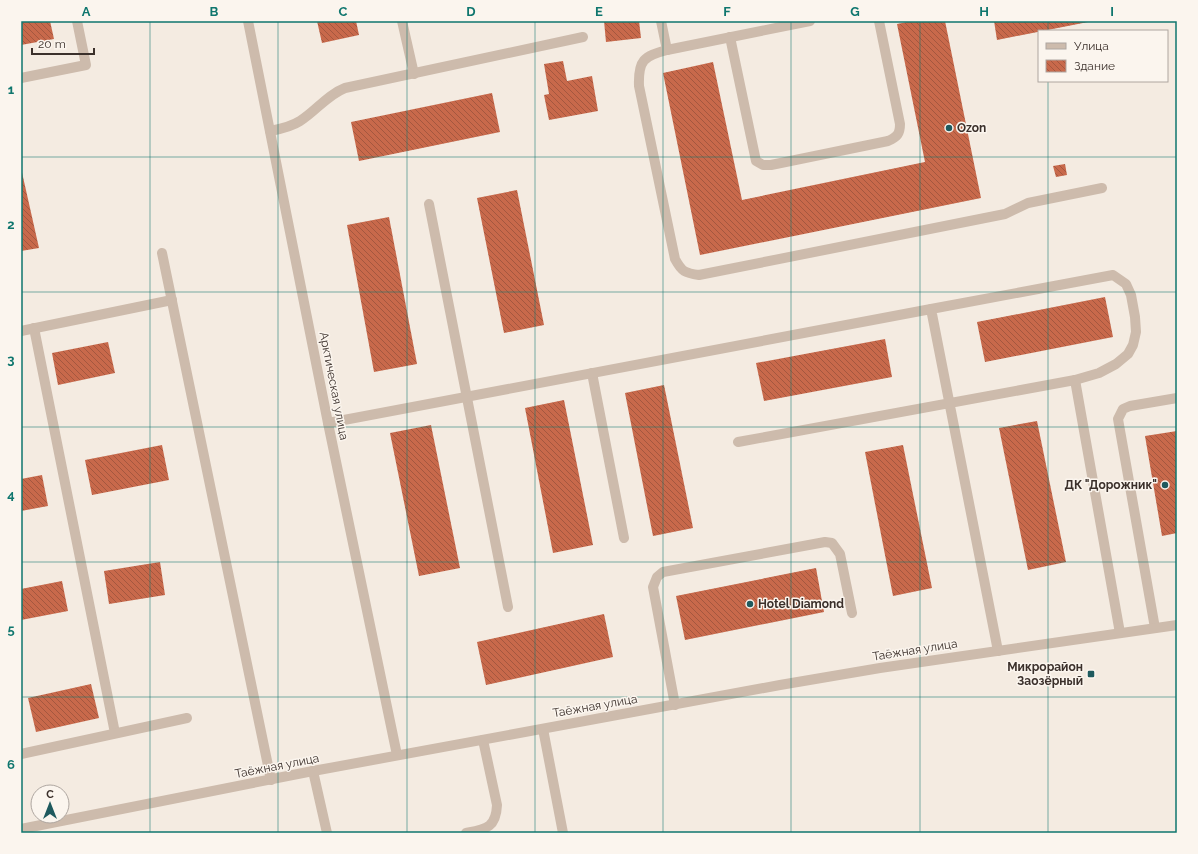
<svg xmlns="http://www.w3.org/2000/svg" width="1198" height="854" viewBox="0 0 1198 854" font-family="Raleway,sans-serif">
<defs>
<pattern id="building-back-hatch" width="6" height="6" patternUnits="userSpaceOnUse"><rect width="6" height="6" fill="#c8694b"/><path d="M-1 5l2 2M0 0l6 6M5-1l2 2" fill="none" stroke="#a4573f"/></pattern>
</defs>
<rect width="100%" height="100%" fill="#f4ebe1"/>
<g fill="url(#building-back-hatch)">
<polygon points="21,21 50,21 54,39 21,45"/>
<polygon points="317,21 356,21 359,35 322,43"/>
<polygon points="604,21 639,21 641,38 606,42"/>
<polygon points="912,21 945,21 981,198 700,255 663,73 713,62 742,200 925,162 897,24"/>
<polygon points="994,21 1087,21 1088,22 997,40"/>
<polygon points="563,61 567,81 592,76 598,111 549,120 544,95 549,94 544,64"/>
<polygon points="492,93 500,132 359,161 351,122"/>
<polygon points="1065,164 1067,175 1056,177 1053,166"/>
<polygon points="21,168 39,248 21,251"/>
<polygon points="517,190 544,325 504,333 477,198"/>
<polygon points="389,217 417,364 374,372 347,225"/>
<polygon points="1105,297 1113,337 985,362 977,322"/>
<polygon points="885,339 892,377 764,401 756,363"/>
<polygon points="108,342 115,373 58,385 52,353"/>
<polygon points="664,385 693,528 653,536 625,393"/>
<polygon points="564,400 593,545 553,553 525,408"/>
<polygon points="1037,421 1066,562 1028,570 999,428"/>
<polygon points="431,425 460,568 419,576 390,433"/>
<polygon points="1177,431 1177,533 1162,536 1145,436"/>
<polygon points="162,445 169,480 92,495 85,460"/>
<polygon points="903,445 932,588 893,596 865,452"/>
<polygon points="42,475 48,506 21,511 21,479"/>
<polygon points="160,562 165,595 109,604 104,571"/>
<polygon points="816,568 824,612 685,640 676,596"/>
<polygon points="62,581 68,611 21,620 21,589"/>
<polygon points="604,614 613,657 486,685 477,642"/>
<polygon points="91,684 99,718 36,732 28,698"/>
</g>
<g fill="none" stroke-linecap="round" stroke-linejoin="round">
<g stroke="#cdbbac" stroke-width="10">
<polyline points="402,21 414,74"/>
<path d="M661,21L667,50C644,56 638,60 639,86L675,259C682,272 685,273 699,275L1005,214L1028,203L1102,188"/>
<path d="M730,37L756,161L763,165H771L888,141C897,137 900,134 900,124L879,21"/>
<polyline points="667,50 810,21"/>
<polyline points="21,78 86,65 77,21"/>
<path d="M270,131C280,129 291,127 300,121C316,111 327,95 345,88L583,37"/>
<polyline points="429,204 508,607"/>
<polyline points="162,253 271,780"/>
<polyline points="34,328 115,733"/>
<polyline points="21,331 172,300"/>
<polyline points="592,373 624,538"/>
<polyline points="1075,380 1120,633"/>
<polyline points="328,423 931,309"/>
<polyline points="738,442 1075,380 1099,373 1116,364 1128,354 1133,345 1136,332 1135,317 1131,295 1126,284 1113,275 931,309 998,651"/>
<polyline points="1155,628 1118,419 1123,409 1130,406 1177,398"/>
<polyline points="675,705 653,587 657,577 663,572 825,542 832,543 840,554 852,613"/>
<polyline points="543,729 563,833"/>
<polyline points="21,754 187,718"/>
<path d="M466,833C486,829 496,828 497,805L483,740"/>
</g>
<g stroke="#cdbbac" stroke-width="10">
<polyline points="248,21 328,423 397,755"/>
<polyline points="313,771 327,833"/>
</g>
<polyline stroke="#cdbbac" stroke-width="10" points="21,829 313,771 780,685 880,668 1177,625"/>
</g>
<path fill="none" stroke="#0f766e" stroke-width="1" stroke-opacity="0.55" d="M150,21V833M278,21V833M407,21V833M535,21V833M663,21V833M791,21V833M920,21V833M1048,21V31M1048,81V833M21,157H1177M21,292H1177M21,427H1177M21,562H1177M21,697H1177"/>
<g fill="#1f5a5e" stroke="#fbf5ee" stroke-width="1.5">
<circle cx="949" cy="128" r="4"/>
<circle cx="1165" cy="485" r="4"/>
<circle cx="750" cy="604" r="4"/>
<rect x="1087" y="670" width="8" height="8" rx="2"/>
</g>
<g text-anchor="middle" stroke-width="3" stroke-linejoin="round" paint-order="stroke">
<g font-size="12" font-weight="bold" fill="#3b302b" stroke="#fbf5ee" text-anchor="start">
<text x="957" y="132">Ozon</text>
<text x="1157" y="489" text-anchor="end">ДК "Дорожник"</text>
<text x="758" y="608">Hotel Diamond</text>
<text x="1083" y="671" text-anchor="end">Микрорайон<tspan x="1083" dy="14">Заозёрный</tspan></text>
</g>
<g font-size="12" fill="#3b302b" stroke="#fbf5ee">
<text transform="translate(334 386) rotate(79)" y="4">Арктическая улица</text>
<text transform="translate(915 650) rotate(-9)" y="4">Таёжная улица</text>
<text transform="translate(595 706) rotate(-10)" y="4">Таёжная улица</text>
<text transform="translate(277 766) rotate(-11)" y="4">Таёжная улица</text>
</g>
</g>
<rect width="1198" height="854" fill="none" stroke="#fbf5ee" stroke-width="44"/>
<rect x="1038" y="30" width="130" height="52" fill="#fbf5ee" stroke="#aea6a0"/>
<rect x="1046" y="43" width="20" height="6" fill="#cdbbac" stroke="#aea6a0"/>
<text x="1074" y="50" font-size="12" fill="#3b302b">Улица</text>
<rect x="1046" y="60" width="20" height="12" fill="url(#building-back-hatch)" stroke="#aea6a0"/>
<text x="1074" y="70" font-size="12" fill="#3b302b">Здание</text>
<g transform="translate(50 804)"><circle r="19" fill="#fbf5ee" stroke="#aea6a0"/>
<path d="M0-3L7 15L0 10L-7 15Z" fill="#1f5a5e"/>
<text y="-6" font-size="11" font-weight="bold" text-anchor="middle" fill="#3b302b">С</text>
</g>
<path d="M32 48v6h62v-6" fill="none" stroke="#3b302b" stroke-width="2"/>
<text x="38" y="48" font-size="12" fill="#3b302b" stroke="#fbf5ee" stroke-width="3" paint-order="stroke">20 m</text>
<rect x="22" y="22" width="1154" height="810" fill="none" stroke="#0f766e" stroke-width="1.5"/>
<g font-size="13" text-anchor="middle" font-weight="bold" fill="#0f766e">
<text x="86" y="16">A</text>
<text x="214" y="16">B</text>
<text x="343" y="16">C</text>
<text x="471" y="16">D</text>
<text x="599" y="16">E</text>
<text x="727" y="16">F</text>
<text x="855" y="16">G</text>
<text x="984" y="16">H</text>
<text x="1112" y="16">I</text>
<text x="11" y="94">1</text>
<text x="11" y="229">2</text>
<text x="11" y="364">3</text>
<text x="11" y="499">4</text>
<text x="11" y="634">5</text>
<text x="11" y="769">6</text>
</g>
</svg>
